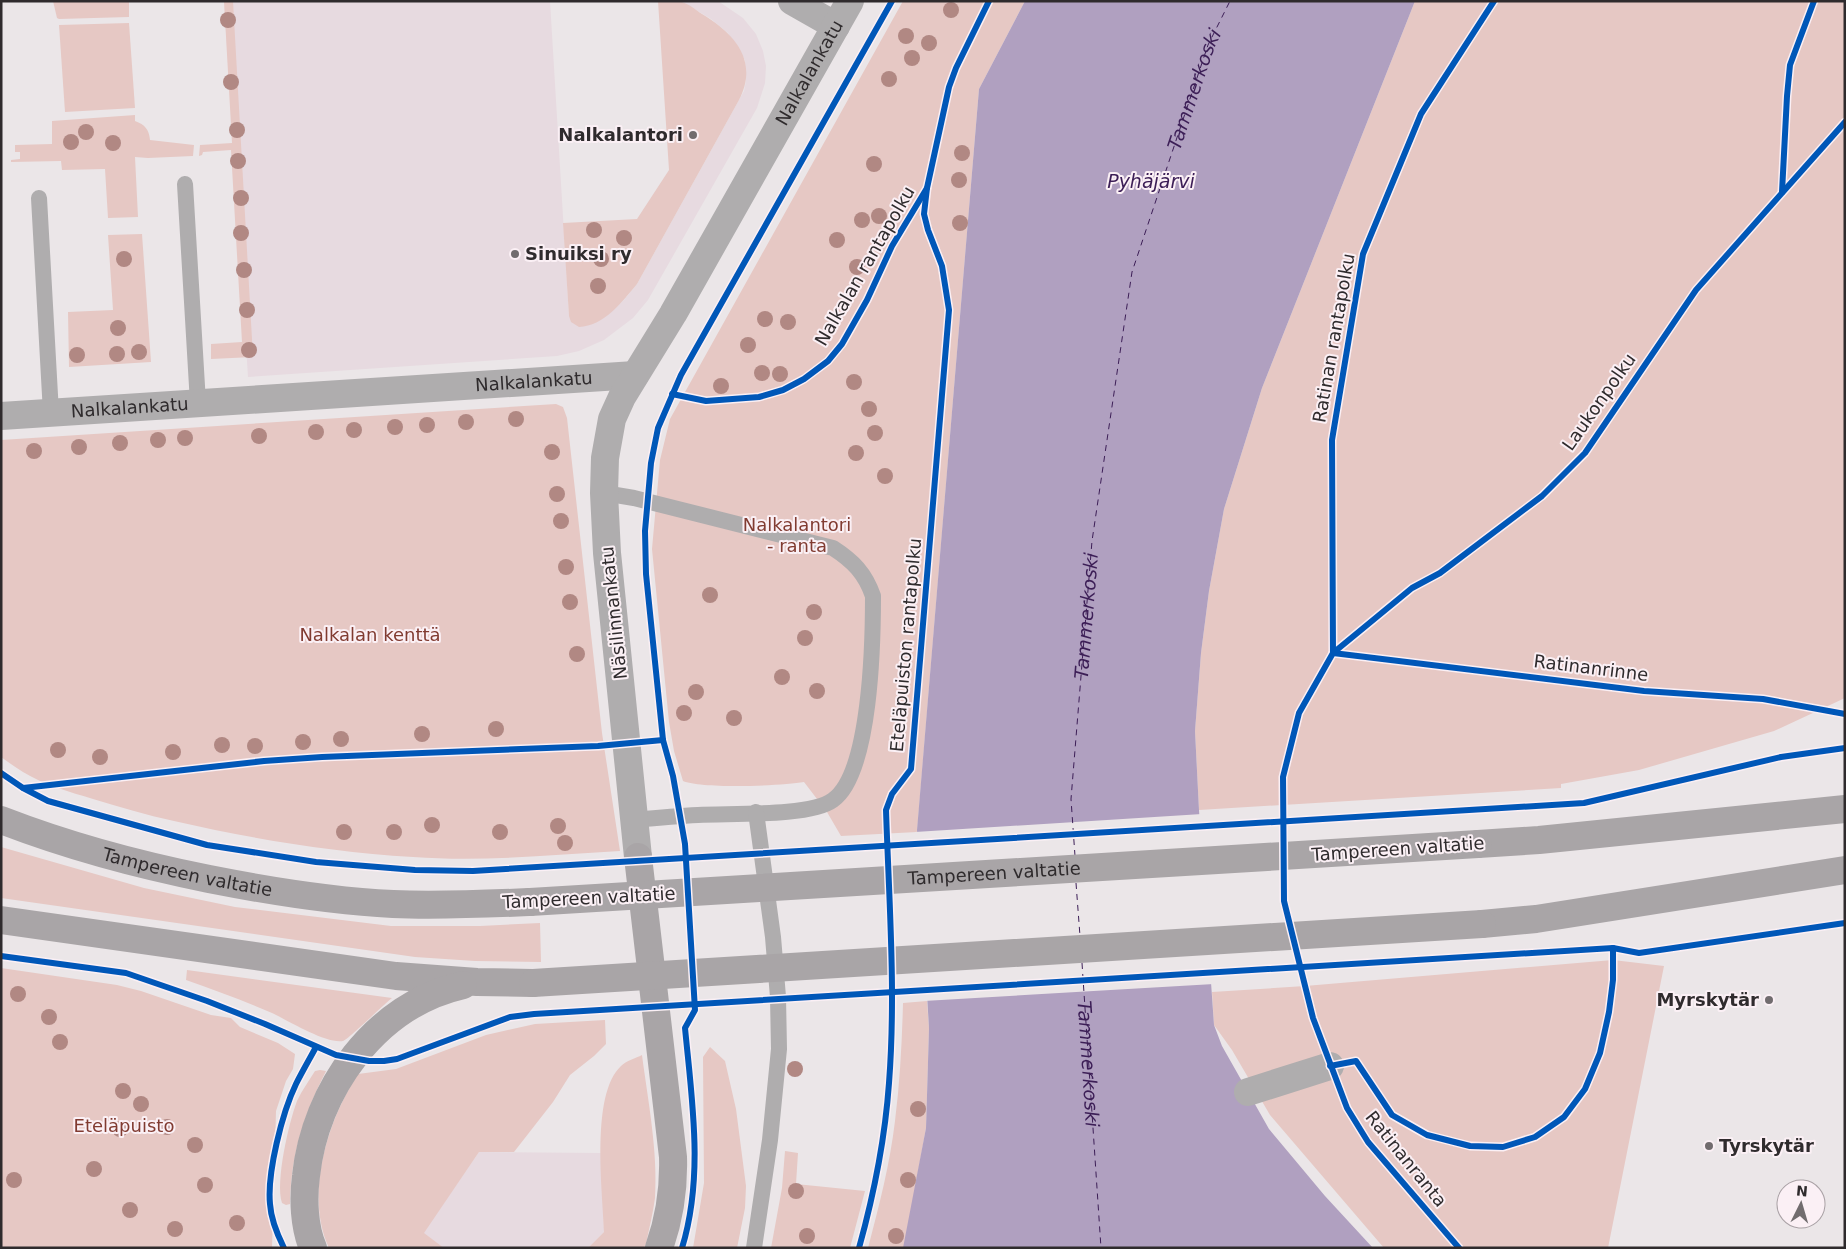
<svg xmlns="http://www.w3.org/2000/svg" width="1846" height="1249" viewBox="0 0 1846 1249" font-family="'DejaVu Sans',sans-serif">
<rect width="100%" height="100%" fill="#ebe6e8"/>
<g fill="#e7dae0">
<polygon points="224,1 550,1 569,316 602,319 624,300 637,284 744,91 746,81 745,60 728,33 711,19 681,1 718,1 743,18 756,34 763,51 766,66 765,83 757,108 648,300 633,318 604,340 579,351 557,356 248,377"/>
<polygon points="479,1152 601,1153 604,1232 588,1248 444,1248 423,1233"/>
</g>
<g fill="#e6c8c4">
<polygon points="53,1 129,1 129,17 59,19 57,18"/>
<polygon points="224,1 233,1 253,357 211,359 211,344 242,342 231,150 203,152 202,155 199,156 200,145 232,143"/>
<path d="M658,1C665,1 675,0 682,2C689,4 696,10 702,14C735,34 759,61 739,100L637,284C622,302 604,326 579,327L571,322L569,316L563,223L637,219L669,170Z"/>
<path d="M903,1H1025L979,89L917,832L841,836L827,812L804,782C781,786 702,789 683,781L674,751L669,722L652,549L660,460L670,419Z"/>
<polygon points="1415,1 1845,1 1845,698 1774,731 1639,770 1561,784 1561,788 1199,810 1195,731 1201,653 1209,591 1224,509 1262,388"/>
<polygon points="129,23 135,108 65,112 59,25"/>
<path d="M135,115V121C145,125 149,129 150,140L194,145L193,156L148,158L135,157L138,217L108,218L105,169L62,170L61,161L11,162V160L20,159V152H15V145L52,144V121Z"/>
<polygon points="142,234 151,362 69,367 68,312 113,310 108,235"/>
<path d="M556,404L563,407L567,418L602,733L620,851C551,855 482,862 413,857C331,852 253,839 174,821C146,815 120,807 93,799C70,792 44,785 23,772C15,767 8,762 1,757V440Z"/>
<polygon points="1,847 144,888 235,907 391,926 480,926 540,923 541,962 475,961 415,957 1,898"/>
<polygon points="1613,960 1664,966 1608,1248 1384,1248 1270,1115 1232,1050 1214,1025 1212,992 1305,986"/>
<polygon points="1,968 117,985 141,991 211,1015 231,1018 240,1027 278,1043 295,1054 293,1069 286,1081 276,1111 272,1248 1,1248"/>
<path d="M187,970L392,998C384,1004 349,1039 343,1041C326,1044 289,1021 272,1013C244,1001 215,990 186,980Z"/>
<path d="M927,1001L929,1028L926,1128L905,1244L903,1248H868C879,1206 890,1164 895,1121C900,1081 902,1042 903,1003Z"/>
<path d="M605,1020L606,1044L594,1056L570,1075L553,1102L514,1152H479L424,1233L444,1248H329C304,1194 328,1120 358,1074L396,1069L486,1035L535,1024Z"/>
<polygon points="710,1047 725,1061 736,1109 746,1186 745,1208 737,1248 693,1248 704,1183 703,1057"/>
<path d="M642,1055C648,1101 658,1151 655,1198C653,1213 649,1229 646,1244L644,1248H588L604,1232C603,1192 590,1095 621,1066C626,1061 636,1058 642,1055Z"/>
<path d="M320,1070L326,1071C304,1115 291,1154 290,1204L286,1205L282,1203C275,1182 289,1122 297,1101C302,1090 309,1081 315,1071Z"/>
<polygon points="785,1151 798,1153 796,1184 865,1191 850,1248 771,1248 782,1188"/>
</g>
<polygon fill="#b0a0c0" points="1025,1 1415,1 1262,388 1224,509 1209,591 1201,653 1195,731 1199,810 1214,1025 1222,1046 1269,1129 1325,1196 1373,1248 903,1248 926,1128 929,1028 917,830 979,89"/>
<polygon fill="#ebe6e8" points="1202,814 1214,984 924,1001 915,832"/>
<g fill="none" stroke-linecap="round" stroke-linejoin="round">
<g stroke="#3c1e56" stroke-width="1" stroke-dasharray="6 5" stroke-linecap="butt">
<path id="s1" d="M1075,856L1071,799L1092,541L1132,272L1208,45L1230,1"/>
<polyline points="1076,883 1080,936"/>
<path id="s2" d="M1082,963L1101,1248"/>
</g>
<g stroke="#afadae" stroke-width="16">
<polyline points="185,184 198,403"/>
<polyline points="39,198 51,413"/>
<path d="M604,493L634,498L833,548C853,561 865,573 873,596C873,641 871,773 833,800C810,817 730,813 698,815C677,816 655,818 634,820"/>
<polyline points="754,1248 770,1140 779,1049 778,997 773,937 756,812"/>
</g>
<g stroke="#afadae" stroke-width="28">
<polyline points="792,1 836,26"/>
<path id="s3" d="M1,416L635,375"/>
<path id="s4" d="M638,857L607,553L604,493L605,458L612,419L622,397L673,314L850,1"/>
<polyline points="1248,1092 1330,1066"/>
</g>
<g stroke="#a9a5a7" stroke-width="28">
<path id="s5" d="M1,820C68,846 139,865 209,879C270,891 332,901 393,904C439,906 484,904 530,902"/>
<polyline points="1478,844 1539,840 1845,809"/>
<path d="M638,857L673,1157C674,1189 670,1217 659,1248"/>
<polyline points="1,920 396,976 477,982 533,983"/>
<polyline points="1482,924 1536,919 1845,870"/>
<path d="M313,1248C304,1227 303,1199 306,1176C315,1090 375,1005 463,985"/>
</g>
<g stroke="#a9a5a7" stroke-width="28">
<path id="s6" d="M530,902L1478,844"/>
<polyline points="533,983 1482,924"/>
</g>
<g stroke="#fbf0f5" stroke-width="9">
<g id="cycleway">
<polyline points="1782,192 1787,96 1790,65 1814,1"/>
<polyline points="672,394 706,401 759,397 783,390 804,379 828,361 842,344 867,300 892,246 927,188 949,87 956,68 989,1"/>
<polyline points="1333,653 1332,440 1363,254 1421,114 1494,1"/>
<polyline points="1333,653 1644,691 1763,699 1845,714"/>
<polyline points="1,773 23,788 48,801 207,845 316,862 415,870 473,871 1584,803 1781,757 1845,748"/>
<polyline points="23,788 264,761 322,757 598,746 663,740"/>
<polyline points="1,956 126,973 207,1001 265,1024 336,1055 369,1061 384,1061 397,1059 510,1017 534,1014 1613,948 1639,953 1845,923"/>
<polyline points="1330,1066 1356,1061 1392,1115 1427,1135 1470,1146 1503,1147 1535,1137 1564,1117 1585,1089 1600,1053 1609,1012 1613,980 1613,948"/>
<path d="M284,1248C277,1234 271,1220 270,1204C267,1173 282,1113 296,1084C302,1072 309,1060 316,1047"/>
<path d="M682,1248C704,1176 692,1101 685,1028L695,1010L685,844L673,776L663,740L646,574L645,531L651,463L658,428L681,375L892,1"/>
<path d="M859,1248C874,1194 885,1139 889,1083C896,993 889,901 886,810L892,794L911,769L949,310L942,266L928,230L924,214L927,188"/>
<polyline points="1459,1248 1368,1142 1347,1108 1313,1018 1284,901 1283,777 1299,713 1333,653 1412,588 1440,573 1542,496 1585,453 1696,290 1845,122"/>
</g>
</g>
<use href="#cycleway" stroke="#0057b8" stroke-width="6"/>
</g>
<g fill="#b18883">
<circle cx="951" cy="10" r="8"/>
<circle cx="228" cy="20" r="8"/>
<circle cx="906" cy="36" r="8"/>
<circle cx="929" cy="43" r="8"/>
<circle cx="912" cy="58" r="8"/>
<circle cx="889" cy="79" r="8"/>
<circle cx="231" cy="82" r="8"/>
<circle cx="237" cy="130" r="8"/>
<circle cx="86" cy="132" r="8"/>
<circle cx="71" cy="142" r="8"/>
<circle cx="113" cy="143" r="8"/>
<circle cx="962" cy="153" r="8"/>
<circle cx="238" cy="161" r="8"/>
<circle cx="874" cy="164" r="8"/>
<circle cx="959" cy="180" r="8"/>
<circle cx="241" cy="198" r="8"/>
<circle cx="879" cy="216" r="8"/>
<circle cx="862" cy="220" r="8"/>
<circle cx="960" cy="223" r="8"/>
<circle cx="594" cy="230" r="8"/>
<circle cx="241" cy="233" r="8"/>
<circle cx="624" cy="238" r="8"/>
<circle cx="837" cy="240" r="8"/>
<circle cx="124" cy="259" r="8"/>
<circle cx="601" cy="259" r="8"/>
<circle cx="857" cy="267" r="8"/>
<circle cx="244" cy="270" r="8"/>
<circle cx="598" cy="286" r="8"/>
<circle cx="247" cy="310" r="8"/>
<circle cx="765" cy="319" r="8"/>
<circle cx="788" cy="322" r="8"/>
<circle cx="118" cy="328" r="8"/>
<circle cx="748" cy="345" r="8"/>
<circle cx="249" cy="350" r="8"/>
<circle cx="139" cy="352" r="8"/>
<circle cx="117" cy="354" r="8"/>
<circle cx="77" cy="355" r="8"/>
<circle cx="762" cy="373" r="8"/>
<circle cx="780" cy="374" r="8"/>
<circle cx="854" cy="382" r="8"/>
<circle cx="721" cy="386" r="8"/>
<circle cx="869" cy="409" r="8"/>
<circle cx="516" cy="419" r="8"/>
<circle cx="466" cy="422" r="8"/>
<circle cx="427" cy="425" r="8"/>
<circle cx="395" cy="427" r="8"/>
<circle cx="354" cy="430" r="8"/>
<circle cx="316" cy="432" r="8"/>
<circle cx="875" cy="433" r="8"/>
<circle cx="259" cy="436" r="8"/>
<circle cx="185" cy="438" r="8"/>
<circle cx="158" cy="440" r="8"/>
<circle cx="120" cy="443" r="8"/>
<circle cx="79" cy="447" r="8"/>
<circle cx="34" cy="451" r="8"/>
<circle cx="552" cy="452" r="8"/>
<circle cx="856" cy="453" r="8"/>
<circle cx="885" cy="476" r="8"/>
<circle cx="557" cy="494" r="8"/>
<circle cx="561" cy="521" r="8"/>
<circle cx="566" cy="567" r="8"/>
<circle cx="710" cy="595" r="8"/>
<circle cx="570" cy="602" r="8"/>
<circle cx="814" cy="612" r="8"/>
<circle cx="805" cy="638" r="8"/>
<circle cx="577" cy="654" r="8"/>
<circle cx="782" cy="677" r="8"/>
<circle cx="817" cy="691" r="8"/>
<circle cx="696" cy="692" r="8"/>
<circle cx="684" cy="713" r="8"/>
<circle cx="734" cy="718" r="8"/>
<circle cx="496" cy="729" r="8"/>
<circle cx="422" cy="734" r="8"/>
<circle cx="341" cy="739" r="8"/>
<circle cx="303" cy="742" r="8"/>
<circle cx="222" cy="745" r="8"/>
<circle cx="255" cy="746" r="8"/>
<circle cx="58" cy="750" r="8"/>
<circle cx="173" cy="752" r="8"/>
<circle cx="100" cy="757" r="8"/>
<circle cx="432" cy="825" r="8"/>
<circle cx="558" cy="826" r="8"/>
<circle cx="344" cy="832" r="8"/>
<circle cx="394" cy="832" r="8"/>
<circle cx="500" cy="832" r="8"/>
<circle cx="565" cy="843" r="8"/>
<circle cx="18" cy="994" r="8"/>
<circle cx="49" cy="1017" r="8"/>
<circle cx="60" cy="1042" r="8"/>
<circle cx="795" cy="1069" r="8"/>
<circle cx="123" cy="1091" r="8"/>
<circle cx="141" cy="1104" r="8"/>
<circle cx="918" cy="1109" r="8"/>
<circle cx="167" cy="1127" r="8"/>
<circle cx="120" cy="1129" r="8"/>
<circle cx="195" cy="1145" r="8"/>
<circle cx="94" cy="1169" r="8"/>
<circle cx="14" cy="1180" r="8"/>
<circle cx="908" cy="1180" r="8"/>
<circle cx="205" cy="1185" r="8"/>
<circle cx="796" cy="1191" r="8"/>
<circle cx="130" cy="1210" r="8"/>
<circle cx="237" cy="1223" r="8"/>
<circle cx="175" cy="1229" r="8"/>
<circle cx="807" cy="1236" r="8"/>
<circle cx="896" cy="1236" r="8"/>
</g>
<g fill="#716c6e" stroke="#fbf0f5" stroke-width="2">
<circle cx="693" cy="135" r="5"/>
<circle cx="515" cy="254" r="5"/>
<circle cx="1769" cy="1000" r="5"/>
<circle cx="1709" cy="1146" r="5"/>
</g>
<g text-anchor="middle" stroke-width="4" stroke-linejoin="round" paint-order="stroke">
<g font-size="18" fill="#2f2b2d" stroke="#fbf0f5">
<text dy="6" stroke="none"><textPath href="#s4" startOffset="839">Nalkalankatu</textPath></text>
<text transform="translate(865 266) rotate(-60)" y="6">Nalkalan rantapolku</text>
<text transform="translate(1334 338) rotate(-80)" y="6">Ratinan rantapolku</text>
<text dy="6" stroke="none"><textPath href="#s3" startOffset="534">Nalkalankatu</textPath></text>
<text transform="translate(1599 402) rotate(-55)" y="6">Laukonpolku</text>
<text dy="6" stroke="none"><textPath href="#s3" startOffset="129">Nalkalankatu</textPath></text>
<text transform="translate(614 613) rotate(-96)" y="6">Näsilinnankatu</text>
<text transform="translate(906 645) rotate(-85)" y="6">Eteläpuiston rantapolku</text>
<text transform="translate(1591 668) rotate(7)" y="6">Ratinanrinne</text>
<text transform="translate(1398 849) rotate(-4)" y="6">Tampereen valtatie</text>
<text dy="6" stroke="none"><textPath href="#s5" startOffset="194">Tampereen valtatie</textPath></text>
<text dy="6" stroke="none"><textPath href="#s6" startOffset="465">Tampereen valtatie</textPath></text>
<text transform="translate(589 898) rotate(-3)" y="6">Tampereen valtatie</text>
<text transform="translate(1406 1159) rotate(51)" y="6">Ratinanranta</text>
</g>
<g font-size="18" font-weight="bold" fill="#2f2b2d" stroke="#fbf0f5" text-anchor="end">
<text x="683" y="141">Nalkalantori</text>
<text x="525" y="260" text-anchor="start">Sinuiksi ry</text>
<text x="1759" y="1006">Myrskytär</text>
<text x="1719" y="1152" text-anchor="start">Tyrskytär</text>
</g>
<g font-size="18" fill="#813b31" stroke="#fbf0f5">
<text x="797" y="531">Nalkalantori<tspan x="797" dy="21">- ranta</tspan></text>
<text x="370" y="641">Nalkalan kenttä</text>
<text x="124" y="1132">Eteläpuisto</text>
</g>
<g font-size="19" font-style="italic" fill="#3c1e56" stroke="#fbf0f5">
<text dy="7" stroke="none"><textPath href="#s1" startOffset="781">Tammerkoski</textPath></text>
<text x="1151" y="188">Pyhäjärvi</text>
<text dy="7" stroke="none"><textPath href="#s1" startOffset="241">Tammerkoski</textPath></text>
<text dy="7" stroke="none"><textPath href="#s2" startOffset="101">Tammerkoski</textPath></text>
</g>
</g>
<rect width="1846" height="1249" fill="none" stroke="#2f2b2d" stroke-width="5"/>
<g transform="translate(1801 1204) rotate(5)"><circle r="24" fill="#fbf0f5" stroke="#a9a1a5"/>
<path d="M0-4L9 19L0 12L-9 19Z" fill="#716c6e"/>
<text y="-8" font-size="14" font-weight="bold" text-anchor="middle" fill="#2f2b2d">N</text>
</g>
</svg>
